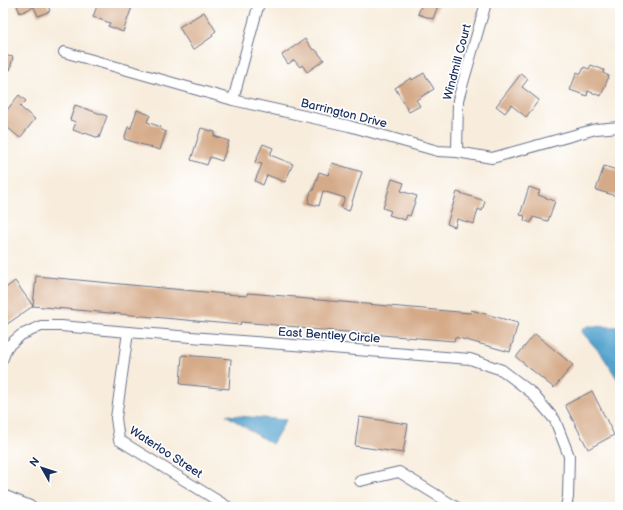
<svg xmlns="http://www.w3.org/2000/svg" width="623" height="510" viewBox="0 0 623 510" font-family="'Balsamiq Sans',sans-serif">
<rect width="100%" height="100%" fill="#fff"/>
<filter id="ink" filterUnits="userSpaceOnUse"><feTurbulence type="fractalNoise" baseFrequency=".025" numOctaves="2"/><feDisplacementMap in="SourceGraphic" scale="8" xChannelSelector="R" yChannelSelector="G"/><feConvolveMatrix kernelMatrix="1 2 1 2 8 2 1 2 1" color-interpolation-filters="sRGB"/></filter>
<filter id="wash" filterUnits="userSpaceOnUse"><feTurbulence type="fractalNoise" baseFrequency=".012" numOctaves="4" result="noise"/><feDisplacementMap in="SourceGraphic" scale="16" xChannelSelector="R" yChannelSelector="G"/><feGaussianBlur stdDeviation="0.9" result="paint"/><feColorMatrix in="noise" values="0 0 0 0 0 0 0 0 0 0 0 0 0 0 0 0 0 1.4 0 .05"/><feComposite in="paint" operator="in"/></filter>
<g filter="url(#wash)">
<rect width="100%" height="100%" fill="#f8eddd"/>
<g fill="#52a3cd" stroke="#366996">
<polygon points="588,326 620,327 620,383 602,355 582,332 583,329"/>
<polygon points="226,415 286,420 272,444"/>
</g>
<g id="blocks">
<g fill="#d5aa88">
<polygon points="16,3 47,3 50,11 38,16 34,7 20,13"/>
<polygon points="98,3 121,3 132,7 123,32 108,26 110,23 93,17"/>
<polygon points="422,3 439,3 433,19 418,14"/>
<polygon points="204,12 216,31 212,34 213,36 193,50 179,27"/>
<polygon points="305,39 313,50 315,49 324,60 307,72 302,65 300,67 294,60 288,64 282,55"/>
<polygon points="3,55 13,57 10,70 3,69"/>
<polygon points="591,65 604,70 603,73 609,76 601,96 588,91 587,96 570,90 577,72 581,74 584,67 589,69"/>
<polygon points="424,73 434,89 416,100 420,106 409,112 395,88 411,78 412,80"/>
<polygon points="521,74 528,79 522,87 539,100 526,117 511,105 505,113 496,106"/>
<polygon points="19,95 26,101 20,107 35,119 20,138 8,128 3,134 3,115"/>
<polygon points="75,105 107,116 99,138 85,133 84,134 73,130 76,122 70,120"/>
<polygon points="137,110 150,115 147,122 161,127 160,129 166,132 160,150 124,139 128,127 131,128"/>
<polygon points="201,128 215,132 214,136 229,141 222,161 210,157 207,165 191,160"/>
<polygon points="263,144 273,148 270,155 293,164 285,182 267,175 263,185 255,181 262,164 255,162"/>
<polygon points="332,163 362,172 349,211 341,208 345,198 323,191 319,206 308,203 311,191 313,191 319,172 328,175"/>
<polygon points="604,166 620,171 620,197 596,190"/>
<polygon points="392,179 404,183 401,191 417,196 410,216 407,215 405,220 389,215 391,211 383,208"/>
<polygon points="529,187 540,191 538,195 555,201 548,221 533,217 531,223 524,220 525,216 520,215"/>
<polygon points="457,192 485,201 482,211 478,209 474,224 457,219 455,227 447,224"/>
<polygon points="36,276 247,296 247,293 296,297 296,298 470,313 471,310 518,323 510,352 455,337 454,341 299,328 299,327 241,322 240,325 88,311 33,306"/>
<polygon points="15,281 33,306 3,327 3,290"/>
<polygon points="535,334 573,365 554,388 516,357"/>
<polygon points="182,355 231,359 229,389 180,384"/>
<polygon points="592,391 614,435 588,449 565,405"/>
<polygon points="359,417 408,424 403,453 355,446"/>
</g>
</g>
</g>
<g filter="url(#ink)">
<use href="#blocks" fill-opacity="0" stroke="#68728a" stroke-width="1"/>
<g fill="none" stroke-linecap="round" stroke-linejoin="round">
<g stroke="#68728a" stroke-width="12">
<g id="minor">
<polyline points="64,52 233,100 349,126 438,151 457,152 492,158 596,129 620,127"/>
<polyline points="233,100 259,3"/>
<polyline points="457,152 458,100 486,3"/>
<polyline points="128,332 116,418 119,440 228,507"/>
<polyline points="3,358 7,347 21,335 41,326 61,326 128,332 470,359 502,370 532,393 555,420 569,456 568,497 566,507"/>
<polyline points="360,481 399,472 456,507"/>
</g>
</g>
<g stroke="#68728a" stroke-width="14">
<polyline id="tertiary" points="3,496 30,507"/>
</g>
<use href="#minor" stroke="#fff" stroke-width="10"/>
<use href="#tertiary" stroke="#fff" stroke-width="12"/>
</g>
</g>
<g text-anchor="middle" stroke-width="3.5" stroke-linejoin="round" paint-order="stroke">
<g font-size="12" fill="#1b2f5e" stroke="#fff">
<text transform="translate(457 62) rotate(-75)" y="4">Windmill Court</text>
<text transform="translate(344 113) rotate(14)" y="4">Barrington Drive</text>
<text transform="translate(329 335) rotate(4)" y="4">East Bentley Circle</text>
<text transform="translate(166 452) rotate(33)" y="4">Waterloo Street</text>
</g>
</g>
<rect width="623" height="510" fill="none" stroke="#fff" stroke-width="16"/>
<g transform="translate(42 468) rotate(309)" stroke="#ffffff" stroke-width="3" paint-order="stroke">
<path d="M0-3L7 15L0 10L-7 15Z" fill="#1b2f5e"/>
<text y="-6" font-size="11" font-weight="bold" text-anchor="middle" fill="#1b2f5e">N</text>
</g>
</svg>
